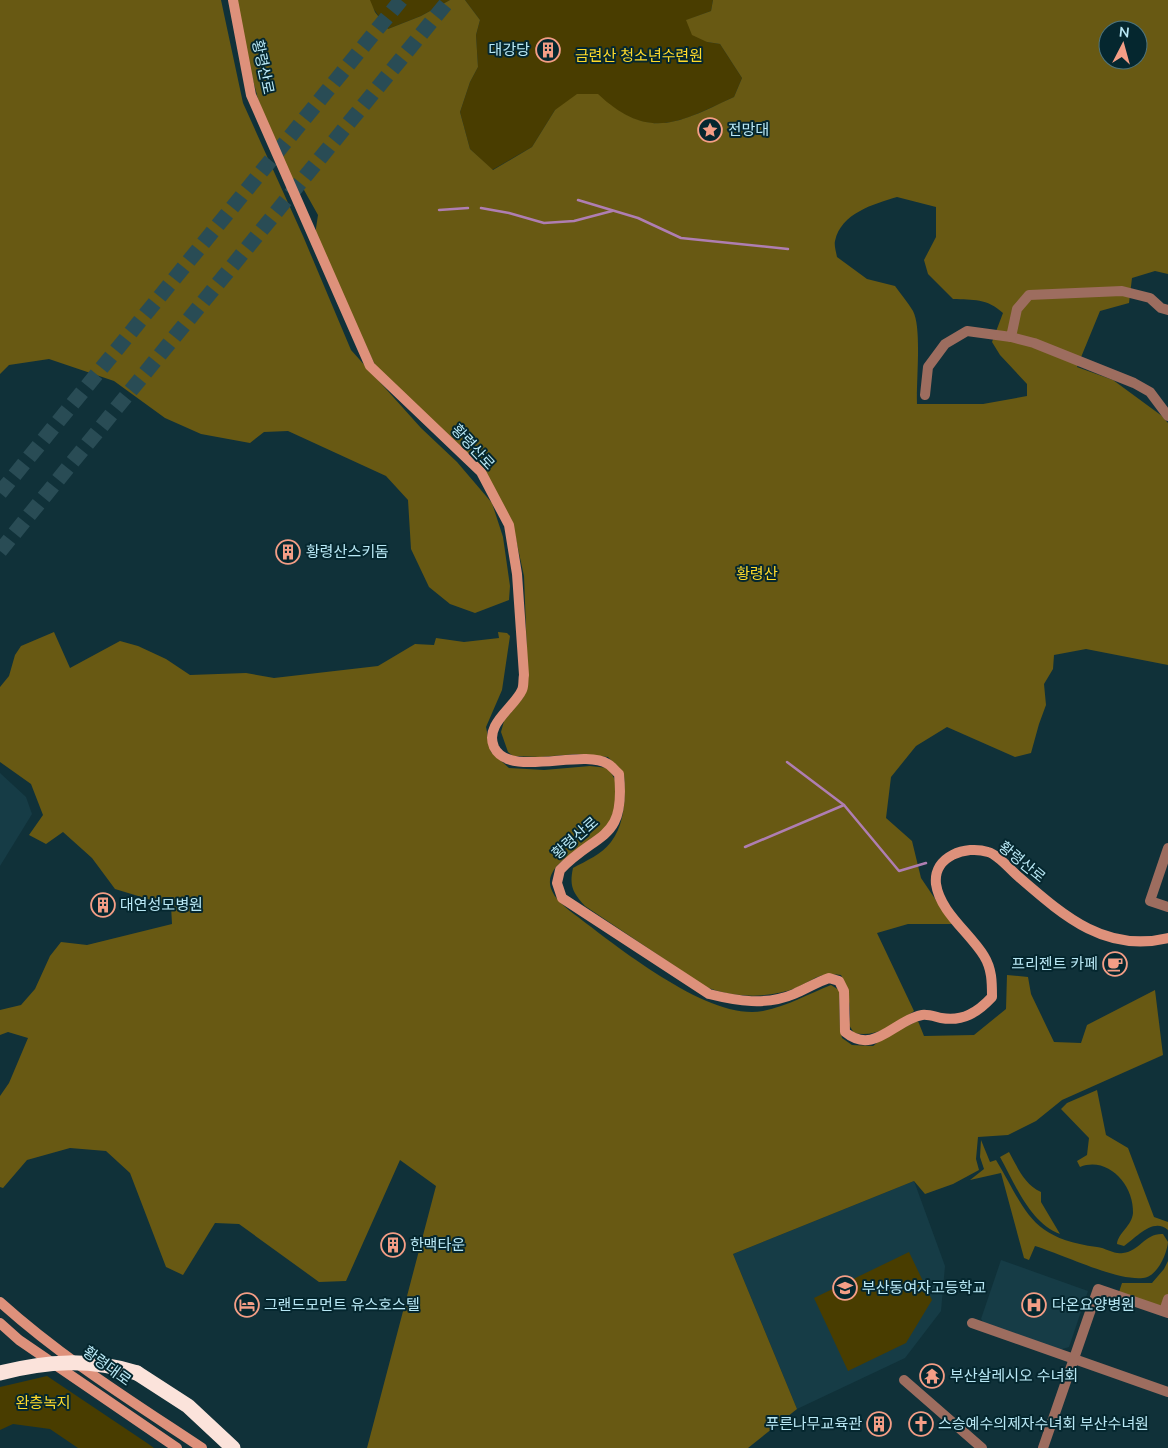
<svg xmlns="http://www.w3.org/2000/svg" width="1168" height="1448" viewBox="0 0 1168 1448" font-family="Mulish,'Noto Sans KR',sans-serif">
<rect width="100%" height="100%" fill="#103139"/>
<g fill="#163c46">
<polygon points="0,773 26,797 32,814 0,866"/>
<polygon points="914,1181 945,1266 941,1311 905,1358 797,1409 733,1254"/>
<polygon points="1001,1260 1088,1291 1069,1347 1059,1350 985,1324 981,1319"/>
</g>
<g fill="#493d00">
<polygon points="370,0 450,0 421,16 388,29 370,4"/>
<path d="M465,0H713L711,11L687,20L707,42L720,44L742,78L734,97C680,122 649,142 598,95L555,110L532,147L492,170L470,149L460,112L470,82L478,67L476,35L480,20Z"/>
<polygon points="909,1252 932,1300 906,1343 848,1371 814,1298"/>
<polygon points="47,1376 147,1443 154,1448 78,1448 50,1429 13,1424 0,1430 0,1387"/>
</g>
<g fill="#685913" fill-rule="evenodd">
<polygon points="0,0 221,0 243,103 303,236 351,350 421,428 457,462 492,503 503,537 510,586 509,600 475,613 450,604 429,587 411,549 408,500 386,476 288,431 264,432 250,443 201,434 165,418 114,381 49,359 9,365 0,374"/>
<path d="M237,0H370L375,12L388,29L421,16L450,0H465L480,20L476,35L478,67L470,82L460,112L470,149L493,170L532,147L555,110L577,94H598C649,142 680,122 734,97L742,78L720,44L707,42L692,35L686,20L711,11L713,0H1168V274L1155,271L1132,278L1129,303L1100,311L1077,367L1113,380L1162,416L1168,423V665L1086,649L1054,655L1053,669L1044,684L1046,705L1039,724L1031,753L1015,757L947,727L916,746L891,777L886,818L912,841L921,878L952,924H908L877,933L914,1011C896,1024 876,1038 854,1033L849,1025C852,1010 848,988 841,975C818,973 817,978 798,987C770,999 734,998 706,987L585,906C573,893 569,886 573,868C586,861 602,854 611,842C625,824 626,796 624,774L608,757L577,754L540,757L513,756L508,752L501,732L504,721L523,698L528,681L524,576L512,521L485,473L375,365L315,235L318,215L304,190L294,183L283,162L258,99L248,61ZM1108,30H1138V60H1108ZM897,197L936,207V237L924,260L928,274L953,299C973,300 987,298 1003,313L992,342L1000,355L1027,384V396L983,404H917C916,381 922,328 913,311C908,303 901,294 895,286L867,279L837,257C836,252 834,245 835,241C841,213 874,204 897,197Z"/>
<path d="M54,632L70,668L120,641L138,646L166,659L190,675L246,673L274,678L378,666L415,644L434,645L436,638L464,642L499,638L498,632L507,633L510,636L502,690L486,727L491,752L509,768L544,770L590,766L608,768C611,773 616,780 617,785C618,799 614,817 605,828C583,853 517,870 570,911C613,943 708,1022 763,1011C788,1006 808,994 831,985L839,990L840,1030L842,1038L852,1045L873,1046L886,1036L918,1021L924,1036L974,1035L1006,1009L1007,975L1028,977L1031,994L1054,1042L1081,1043L1087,1025L1155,990L1163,1055L1062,1100L1036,1121L1008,1135L978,1137L976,1159L979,1170L953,1184L925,1194L914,1181L733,1254L797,1409L748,1448H367L436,1186L400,1160L346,1281L319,1282L239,1224L215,1223L183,1275L166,1267L130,1173L106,1151L70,1148L27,1160L3,1188L0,1187V1096L9,1083L28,1038L8,1032L0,1035V1010L21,1005L35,989L50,956L61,942L87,945L172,924L171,906L115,889L92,858L63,832L46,844L29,835L43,815L31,784L0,762V687L9,676L15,655L21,646Z"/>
<path d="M1097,1090L1106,1135L1128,1148L1154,1217L1168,1222V1230C1153,1217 1136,1238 1124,1246L1117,1244C1118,1233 1132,1226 1133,1213C1134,1185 1108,1156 1080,1167L1077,1161L1087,1155L1089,1138L1061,1109L1067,1103Z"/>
<path d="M981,1140L990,1162L996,1160C1027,1212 1030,1238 1097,1247C1106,1248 1115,1255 1123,1253C1140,1251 1145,1233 1163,1234L1168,1242C1167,1254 1157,1277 1143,1278C1116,1281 1062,1254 1035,1246L1029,1260L1024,1258L1001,1173L970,1180L984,1169L980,1157Z"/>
<path d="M1009,1152C1018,1168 1024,1184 1041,1192V1202L1060,1234C1030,1223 1015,1184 1000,1157Z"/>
<polygon points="1168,1261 1168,1295 1165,1304 1158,1307 1119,1292 1122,1283 1152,1283 1164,1269"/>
</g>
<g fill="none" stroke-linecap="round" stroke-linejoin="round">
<g stroke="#af7eb2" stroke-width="2.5">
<polyline points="578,200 638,218 681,238 788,249"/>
<polyline points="481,208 509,213 544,223 574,221 612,211"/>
<polyline points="439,210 468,208"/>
<polyline points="787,762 844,805 899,871 926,863"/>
<polyline points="745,847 844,805"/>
</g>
<g stroke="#294c55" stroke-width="15" stroke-dasharray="15 8" stroke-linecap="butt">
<polyline points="0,493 401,0"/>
<polyline points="0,551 449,0"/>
</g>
<g stroke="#9d6d5f" stroke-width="10">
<polyline points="1011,337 1034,343 1134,383 1150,392 1168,416"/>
<polyline points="925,395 928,367 945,344 967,331 1011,337 1017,309 1029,295 1122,291 1150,298 1161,308 1168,310"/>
<polyline points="1168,848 1150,901 1168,907"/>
<polyline points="1164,1311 1168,1299"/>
<polyline points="972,1323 1168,1392"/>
<polyline points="904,1380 982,1448"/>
<polyline points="1043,1448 1098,1289 1168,1313"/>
</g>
<g stroke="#de917b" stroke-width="10">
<path d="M233,0L251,95L370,366L481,472L509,525L517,574L524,675C523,680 524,686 522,690C514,708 484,724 494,747C509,779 582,748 608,764C612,766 615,771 619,774C626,842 597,831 560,870L557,883L562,898L709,994C737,1001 766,1006 794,994C806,989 817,982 829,978L839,981L844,991L845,1032C874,1056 894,1020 922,1015C928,1014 936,1017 941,1018C963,1022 978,1012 992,997C992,982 992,969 984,956C970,933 940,912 936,884C933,856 966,845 988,852C999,855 1011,871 1020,878C1065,917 1106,953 1168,938"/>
<path d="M0,1302C62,1358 133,1402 202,1448"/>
<polyline points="0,1323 19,1340 177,1448"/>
</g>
<polyline stroke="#fbe3db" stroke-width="15" points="137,1373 188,1406 233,1448"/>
<path stroke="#fbe3db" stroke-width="15" d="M0,1373C47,1361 90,1358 137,1373"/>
</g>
<defs>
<g id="building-ring" transform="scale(1.25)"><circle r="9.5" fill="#05272f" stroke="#f49e86" stroke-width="1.5"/><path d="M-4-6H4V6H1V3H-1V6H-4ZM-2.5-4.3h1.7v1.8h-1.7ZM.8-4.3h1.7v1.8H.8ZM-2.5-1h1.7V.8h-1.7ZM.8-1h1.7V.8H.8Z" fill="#f49e86"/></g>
<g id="sight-ring" transform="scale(1.25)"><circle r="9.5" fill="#05272f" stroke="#f49e86" stroke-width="1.5"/><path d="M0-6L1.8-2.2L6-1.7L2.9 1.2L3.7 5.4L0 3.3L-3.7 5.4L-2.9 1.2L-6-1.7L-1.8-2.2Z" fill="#f49e86"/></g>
<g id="cafe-ring" transform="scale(1.25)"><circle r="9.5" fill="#05272f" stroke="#f49e86" stroke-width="1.5"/><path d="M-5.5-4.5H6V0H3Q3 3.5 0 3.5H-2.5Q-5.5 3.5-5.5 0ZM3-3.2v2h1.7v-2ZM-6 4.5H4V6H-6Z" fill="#f49e86"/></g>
<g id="school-ring" transform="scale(1.25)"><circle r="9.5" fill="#05272f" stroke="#f49e86" stroke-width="1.5"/><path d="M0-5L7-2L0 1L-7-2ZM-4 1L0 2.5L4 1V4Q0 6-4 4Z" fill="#f49e86"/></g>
<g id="hotel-ring" transform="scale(1.25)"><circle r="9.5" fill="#05272f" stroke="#f49e86" stroke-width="1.5"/><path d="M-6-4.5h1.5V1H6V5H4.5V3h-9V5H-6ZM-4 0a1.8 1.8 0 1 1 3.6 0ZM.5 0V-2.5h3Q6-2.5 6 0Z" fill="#f49e86"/></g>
<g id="hospital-ring" transform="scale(1.25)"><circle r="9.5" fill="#05272f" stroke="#f49e86" stroke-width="1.5"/><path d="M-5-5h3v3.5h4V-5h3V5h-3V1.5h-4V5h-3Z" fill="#f49e86"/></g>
<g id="temple-ring" transform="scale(1.25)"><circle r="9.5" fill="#05272f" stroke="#f49e86" stroke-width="1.5"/><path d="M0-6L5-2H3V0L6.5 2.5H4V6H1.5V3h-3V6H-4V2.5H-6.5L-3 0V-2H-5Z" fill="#f49e86"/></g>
<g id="church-ring" transform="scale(1.25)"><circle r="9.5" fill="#05272f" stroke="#f49e86" stroke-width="1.5"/><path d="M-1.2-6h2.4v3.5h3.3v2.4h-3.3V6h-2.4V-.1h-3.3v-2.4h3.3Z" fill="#f49e86"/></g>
</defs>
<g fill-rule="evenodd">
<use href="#building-ring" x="548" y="50"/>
<use href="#sight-ring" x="710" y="130"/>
<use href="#building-ring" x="288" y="552"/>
<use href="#building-ring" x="103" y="905"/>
<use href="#cafe-ring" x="1115" y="964"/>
<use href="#building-ring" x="393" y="1245"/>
<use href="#school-ring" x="845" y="1288"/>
<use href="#hotel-ring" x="247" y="1305"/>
<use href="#hospital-ring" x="1034" y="1305"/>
<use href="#temple-ring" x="932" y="1376"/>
<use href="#building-ring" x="879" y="1424"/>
<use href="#church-ring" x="921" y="1424"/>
</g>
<g text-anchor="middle" stroke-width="4" stroke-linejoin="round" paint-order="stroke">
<g font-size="15" fill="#b9e8f5" stroke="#05272f" text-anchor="start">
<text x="530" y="55" text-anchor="end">대강당</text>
<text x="728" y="135">전망대</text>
<text x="306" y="557">황령산스키돔</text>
<text x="120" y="910">대연성모병원</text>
<text x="1098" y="969" text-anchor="end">프리젠트 카페</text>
<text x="410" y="1250">한맥타운</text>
<text x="862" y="1293">부산동여자고등학교</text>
<text x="264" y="1310">그랜드모먼트 유스호스텔</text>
<text x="1052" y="1310">다온요양병원</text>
<text x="950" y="1381">부산살레시오 수녀회</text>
<text x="862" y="1429" text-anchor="end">푸른나무교육관</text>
<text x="938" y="1429">스승예수의제자수녀회 부산수녀원</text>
</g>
<g font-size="15" fill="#ffdb2b" stroke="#05272f">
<text x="639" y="61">금련산 청소년수련원</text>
<text x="757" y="579">황령산</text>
<text x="43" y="1408">완층녹지</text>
</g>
<g font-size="15" fill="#b9e8f5" stroke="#05272f">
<text transform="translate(263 67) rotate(78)" y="5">황령산로</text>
<text transform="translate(473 447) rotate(47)" y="5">황령산로</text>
<text transform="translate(575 838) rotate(-41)" y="5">황령산로</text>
<text transform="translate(1022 862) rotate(39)" y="5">황령산로</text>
<text transform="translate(107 1366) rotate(36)" y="5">황령대로</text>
</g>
</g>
<g transform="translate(1123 45) rotate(6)"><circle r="24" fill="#05272f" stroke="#4d747e"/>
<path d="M0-4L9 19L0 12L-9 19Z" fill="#f49e86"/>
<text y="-8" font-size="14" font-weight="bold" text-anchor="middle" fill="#b9e8f5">N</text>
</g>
</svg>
